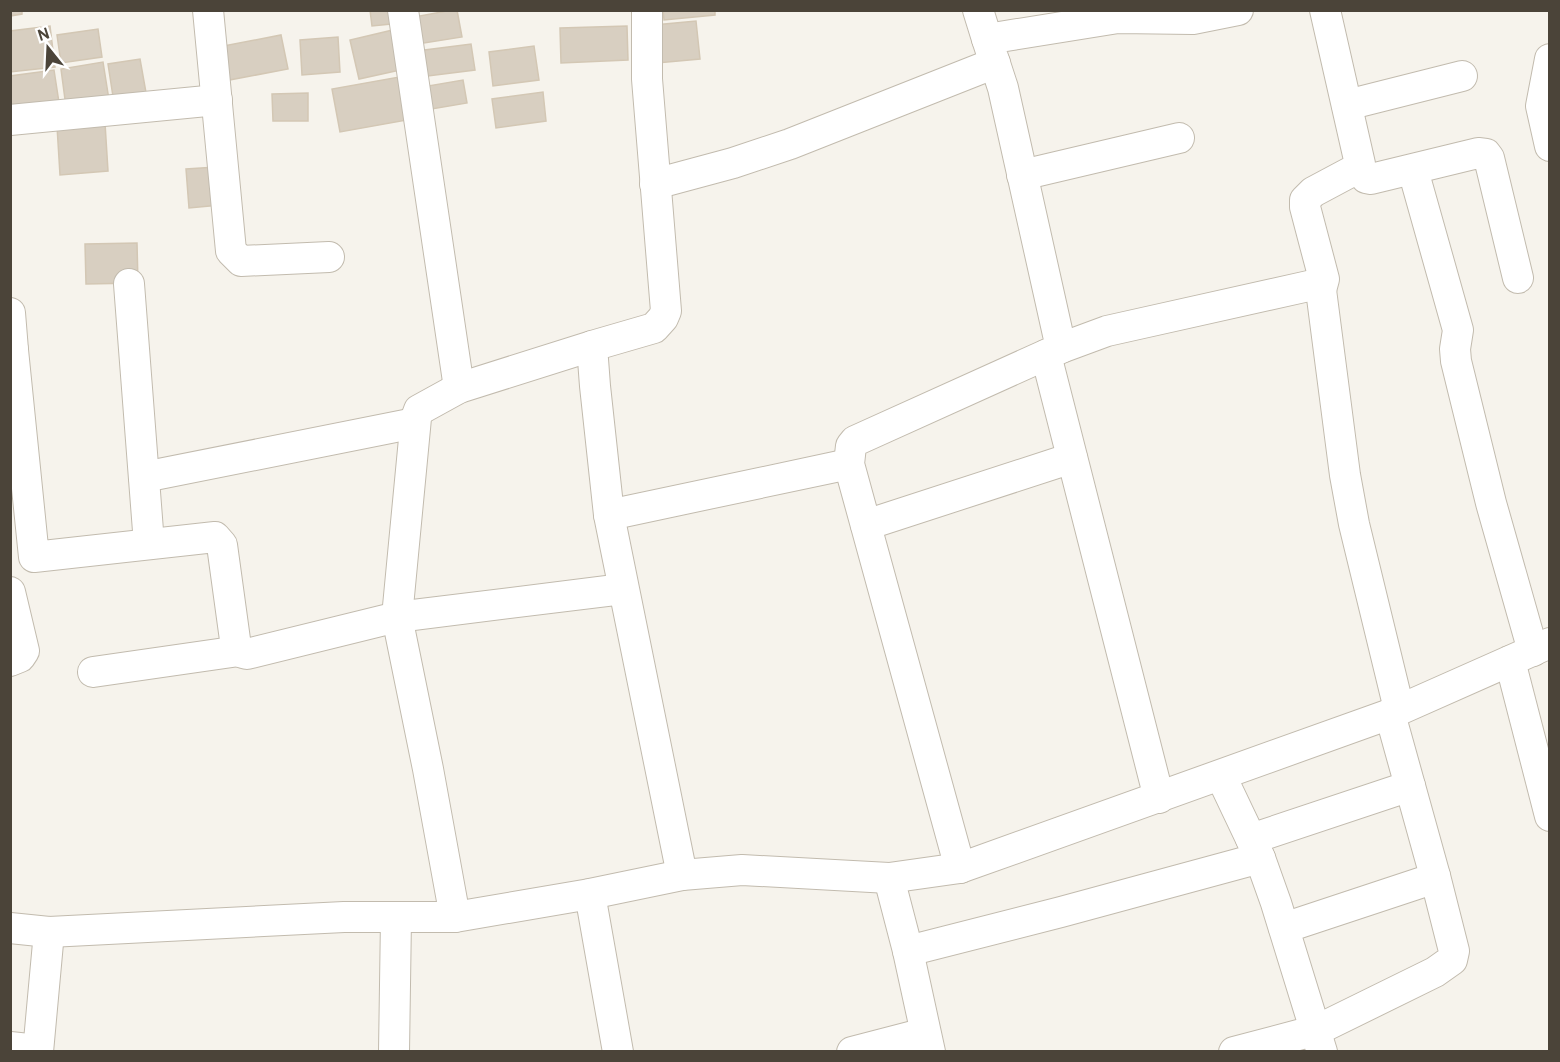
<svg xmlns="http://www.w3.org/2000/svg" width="1560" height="1062" viewBox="0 0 1560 1062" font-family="Overpass,sans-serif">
<rect width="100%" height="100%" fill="#f6f3ec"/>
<g fill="#d8cfc1" stroke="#d3c7b4" stroke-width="1.5">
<polygon points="10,10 22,10 22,14 10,16"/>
<polygon points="370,10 399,10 401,23 372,26"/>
<polygon points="452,10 457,10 462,37 418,44 414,17"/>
<polygon points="663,10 715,10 715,15 664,20"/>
<polygon points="696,21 700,59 657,63 654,25"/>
<polygon points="50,26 55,67 10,72 10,31"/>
<polygon points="627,26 628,60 561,63 560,28"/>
<polygon points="98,29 102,57 61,63 57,35"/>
<polygon points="397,29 405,69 359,79 350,40"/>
<polygon points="281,35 288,69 224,81 218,47"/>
<polygon points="338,37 340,72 302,75 300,40"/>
<polygon points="471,44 475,70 420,77 417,51"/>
<polygon points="534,46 539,80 493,86 489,52"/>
<polygon points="140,59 147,98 114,103 108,64"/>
<polygon points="103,62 109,100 66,107 61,69"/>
<polygon points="54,70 60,109 10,116 10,76"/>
<polygon points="399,77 407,120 340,132 332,89"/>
<polygon points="463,80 467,103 426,110 422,87"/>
<polygon points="543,92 546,121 496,128 492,99"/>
<polygon points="308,93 308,121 273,121 272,94"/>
<polygon points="105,123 108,171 60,175 57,126"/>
<polygon points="216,167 220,205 189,208 186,169"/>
<polygon points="137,243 138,283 86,284 85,244"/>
</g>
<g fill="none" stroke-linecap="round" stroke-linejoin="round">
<g stroke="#c2bbae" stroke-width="32">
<g id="minor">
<polyline points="208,10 231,251 241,261 329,257"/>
<polyline points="403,10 459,388"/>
<polyline points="647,10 647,79 666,311 663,318 654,328 592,346 595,386 609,515 682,875"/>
<polyline points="978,10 987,39"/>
<polyline points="1550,59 1541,106 1550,146"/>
<polyline points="1347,105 1462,76"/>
<polyline points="10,120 217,100"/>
<polyline points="1358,168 1366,178 1371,179 1478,153 1486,154 1489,158 1518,278"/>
<polyline points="1413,170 1458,330 1455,349 1456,361 1491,503 1533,651"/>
<polyline points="1022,175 1179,138"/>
<polyline points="655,184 733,163 790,144 995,63"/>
<polyline points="129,284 149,544"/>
<polyline points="1321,290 1324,279 1305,207 1305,200 1313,192 1358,168 1360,164 1325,10"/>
<polyline points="10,313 13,350 10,350"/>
<polyline points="1061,348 1107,331 1313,285 1321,290 1345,475 1354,524 1399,709"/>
<polyline points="13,350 34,557 215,537 222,545 236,647 243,653 247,654 397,617 623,589"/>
<polyline points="1046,355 1159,798"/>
<polyline points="144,477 415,423"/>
<polyline points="609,515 849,464"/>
<polyline points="866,525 1072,458"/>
<polyline points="10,592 24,651 20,657 10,661"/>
<polyline points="1510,661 1550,816"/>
<polyline points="93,672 239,651"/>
<polyline points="1221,776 1260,858 1276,903 1322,1052"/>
<polyline points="1251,839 1410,786"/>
<polyline points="960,868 849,464 851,446 855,441 1061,348 1003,88 987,39 1118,18 1193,19 1238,10"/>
<polyline points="889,878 908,951 930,1052"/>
<polyline points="590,894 618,1052"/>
<polyline points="455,917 428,769 397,617 416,418 419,410 459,388 592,346"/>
<polyline points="10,928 49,932 344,917 455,917 590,894 682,875 742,870 889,878 960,868 1390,714 1550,643"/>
<polyline points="1284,928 1429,880 1435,876 1390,714"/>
<polyline points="908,951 1061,912 1260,858"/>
<polyline points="10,1047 38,1050"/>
<polyline points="38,1052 49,932"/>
<polyline points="394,1052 396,918"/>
<polyline points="852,1052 925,1033"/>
<polyline points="1234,1052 1317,1030 1435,972 1452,960 1454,951 1435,876"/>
</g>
</g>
<use href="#minor" stroke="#fff" stroke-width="30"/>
</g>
<rect width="1560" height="1062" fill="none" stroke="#4b4439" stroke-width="24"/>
<g transform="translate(48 48) rotate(342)" stroke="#ffffff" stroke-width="4.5" paint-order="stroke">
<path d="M0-4.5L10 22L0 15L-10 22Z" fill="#4b4439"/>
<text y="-9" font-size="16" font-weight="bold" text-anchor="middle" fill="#4b4439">N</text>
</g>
</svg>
